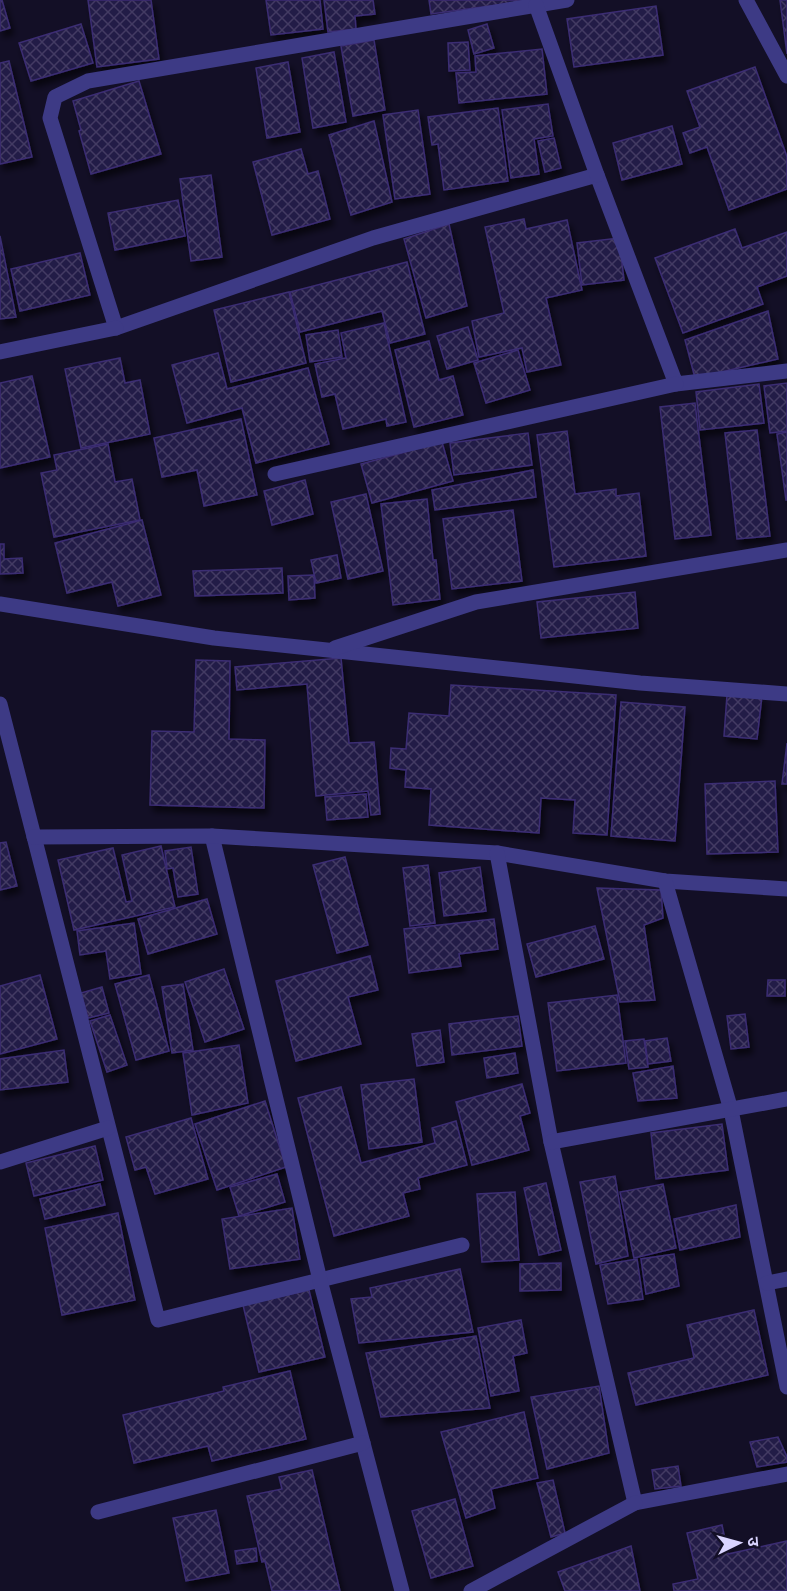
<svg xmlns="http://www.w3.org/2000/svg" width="787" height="1591" viewBox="0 0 787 1591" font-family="'Fira Sans Condensed','Noto Sans Devanagari',sans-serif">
<defs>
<pattern id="building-cross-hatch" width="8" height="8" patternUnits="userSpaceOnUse" patternTransform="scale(1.5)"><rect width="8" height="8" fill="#241b47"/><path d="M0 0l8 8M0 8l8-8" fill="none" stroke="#433b63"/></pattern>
<filter id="shadow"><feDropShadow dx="3.5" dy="6" stdDeviation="3" flood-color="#0009"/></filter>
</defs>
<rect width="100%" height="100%" fill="#130f26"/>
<g fill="url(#building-cross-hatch)" stroke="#3b2d73" stroke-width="1.5" filter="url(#shadow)">
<polygon points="0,0 2,0 10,28 0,31"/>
<polygon points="88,0 151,0 159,59 97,67"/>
<polygon points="266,0 320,0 323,29 271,35"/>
<polygon points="324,0 373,0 375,14 355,16 356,29 328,32"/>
<polygon points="429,0 533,0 431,14"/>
<polygon points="780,0 787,0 787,54"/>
<polygon points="656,6 663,55 574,67 567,19"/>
<polygon points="81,24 93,63 31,81 19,43"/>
<polygon points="487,24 494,48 474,54 468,30"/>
<polygon points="374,40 385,110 353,116 341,46"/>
<polygon points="468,42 470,70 449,71 448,43"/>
<polygon points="542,49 547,94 459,103 456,73 476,72 475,56"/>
<polygon points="334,52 346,122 313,128 302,58"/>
<polygon points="9,61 32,157 0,164 0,63"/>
<polygon points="288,62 300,132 267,138 256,68"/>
<polygon points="755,67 787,157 787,189 729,210 707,147 690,153 683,133 700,127 687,91"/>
<polygon points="139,81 161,154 91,174 79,131 81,130 73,101"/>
<polygon points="548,104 553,136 534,139 539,174 511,178 502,110"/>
<polygon points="498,108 508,181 444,190 438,144 432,145 428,117"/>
<polygon points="418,110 430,194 395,199 383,115"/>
<polygon points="374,121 392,202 351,215 329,135"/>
<polygon points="672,126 682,164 622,180 613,143"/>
<polygon points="554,138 561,168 545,172 538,141"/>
<polygon points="301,149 308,174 318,171 330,219 272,235 253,162"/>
<polygon points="211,175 222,257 191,261 180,179"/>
<polygon points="178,200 185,236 115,250 108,213"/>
<polygon points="524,219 526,229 567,220 582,290 546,298 561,365 527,372 522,348 479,357 472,321 504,313 485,227"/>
<polygon points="449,224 467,306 426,318 404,239"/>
<polygon points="735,229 742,248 787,232 787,276 757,287 763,304 683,333 655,258"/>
<polygon points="0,236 16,317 0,319"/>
<polygon points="619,238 624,280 582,285 577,243"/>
<polygon points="80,253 90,295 20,311 11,269"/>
<polygon points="407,262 425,334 390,343 382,311 300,332 290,292"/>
<polygon points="289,292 306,363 231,382 214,310"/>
<polygon points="768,311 778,359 695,378 685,340"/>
<polygon points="384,323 406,422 387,426 386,419 343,429 335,394 322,397 315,364 346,358 341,333"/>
<polygon points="468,327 478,360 447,369 437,336"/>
<polygon points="338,330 342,357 310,362 306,335"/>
<polygon points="429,341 439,380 453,376 463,415 414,427 395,350"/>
<polygon points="518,350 530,390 486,403 474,363"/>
<polygon points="218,353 227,389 308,368 329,444 256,463 242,408 187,423 172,365"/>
<polygon points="120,358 125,383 140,380 150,434 81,448 65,369"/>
<polygon points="32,376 50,457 0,468 0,383"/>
<polygon points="787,383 787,431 770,433 764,386"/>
<polygon points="759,384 764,423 700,430 696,392"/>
<polygon points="695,403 711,535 675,539 660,407"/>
<polygon points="241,419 257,495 204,506 197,470 162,477 154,438"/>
<polygon points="757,430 770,536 737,539 725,433"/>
<polygon points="567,431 575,494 616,489 616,496 639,493 646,556 554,567 537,435"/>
<polygon points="787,432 787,500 786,500 777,434"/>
<polygon points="528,433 532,465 454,475 450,443"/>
<polygon points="442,442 453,481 372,503 361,464"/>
<polygon points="108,444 115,482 132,479 140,520 54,537 41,473 57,470 54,455"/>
<polygon points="533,470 536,497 435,510 432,490"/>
<polygon points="305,480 313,514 272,525 264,491"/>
<polygon points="366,494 383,571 348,579 331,502"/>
<polygon points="427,499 433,560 436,560 440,599 393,605 381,504"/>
<polygon points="513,510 522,581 452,589 443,519"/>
<polygon points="142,520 161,595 118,606 112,582 67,593 55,543"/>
<polygon points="0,544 4,544 4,559 22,558 23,573 0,574"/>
<polygon points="337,555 341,578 316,583 311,560"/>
<polygon points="282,568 283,593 195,596 193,571"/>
<polygon points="314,575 315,598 289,600 288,576"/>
<polygon points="635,592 638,628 541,638 537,602"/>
<polygon points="341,658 349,743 374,742 380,814 371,815 368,791 316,796 307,684 237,690 235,667"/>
<polygon points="196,660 230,661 229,739 265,740 264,808 150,805 152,731 194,732"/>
<polygon points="451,685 616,695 607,835 573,833 575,800 541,798 539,833 429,825 431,789 405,787 406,770 390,768 391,748 406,749 409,713 449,716"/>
<polygon points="727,695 762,696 757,739 724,736"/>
<polygon points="621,702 685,707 675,841 611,836"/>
<polygon points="787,743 787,784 782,784"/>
<polygon points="775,781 778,852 707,854 705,784"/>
<polygon points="366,794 368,817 327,820 325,797"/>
<polygon points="6,842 17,886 0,890 0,843"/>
<polygon points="161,846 175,907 74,930 58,860 113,848 126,902 132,901 122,855"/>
<polygon points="191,847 198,894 178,897 173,868 167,869 165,851"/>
<polygon points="345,857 368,945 337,953 313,865"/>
<polygon points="428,865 435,923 410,926 403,868"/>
<polygon points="480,867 486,911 444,916 439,873"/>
<polygon points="597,888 661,890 663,918 644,925 655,1000 620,1002"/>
<polygon points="207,899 217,934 148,954 138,919"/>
<polygon points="494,919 498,949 459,954 461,966 409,973 404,929"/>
<polygon points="134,923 141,974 110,979 106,951 80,955 77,931"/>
<polygon points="595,926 604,959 536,977 527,944"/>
<polygon points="370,956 378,990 348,997 361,1044 296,1061 276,981"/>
<polygon points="224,969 244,1029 205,1042 185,982"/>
<polygon points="40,975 57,1039 0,1054 0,986"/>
<polygon points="149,975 169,1051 136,1060 115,984"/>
<polygon points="768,980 785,980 785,996 767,996"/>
<polygon points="183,984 193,1050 172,1053 162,987"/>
<polygon points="102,987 109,1013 88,1018 81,993"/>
<polygon points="617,995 626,1063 557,1071 548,1003"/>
<polygon points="745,1014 749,1047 731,1049 727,1016"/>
<polygon points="110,1015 127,1065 107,1072 90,1021"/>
<polygon points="518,1016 522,1046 452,1055 449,1024"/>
<polygon points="440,1030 444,1062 417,1066 412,1034"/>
<polygon points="667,1038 671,1061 648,1064 645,1041"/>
<polygon points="644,1039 648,1067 629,1069 625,1041"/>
<polygon points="239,1045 248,1103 192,1115 183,1053"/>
<polygon points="64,1050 68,1082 0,1090 0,1059"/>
<polygon points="515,1053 518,1073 487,1078 484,1058"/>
<polygon points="673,1066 677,1098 638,1101 633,1073"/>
<polygon points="414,1079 422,1142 369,1149 361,1085"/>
<polygon points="522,1084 530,1113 520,1116 529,1150 472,1165 456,1102"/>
<polygon points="341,1087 361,1163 435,1143 432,1128 456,1121 467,1165 418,1178 420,1189 403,1193 409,1216 334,1236 298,1098"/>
<polygon points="265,1101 286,1167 217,1190 195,1124"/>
<polygon points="191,1118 208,1179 155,1194 146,1167 135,1170 126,1137"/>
<polygon points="722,1124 728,1170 656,1179 651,1133"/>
<polygon points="95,1146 103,1180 34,1196 26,1163"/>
<polygon points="277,1174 285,1202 239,1216 230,1187"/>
<polygon points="615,1176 628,1256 596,1264 580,1182"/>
<polygon points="546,1183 561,1250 539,1255 524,1188"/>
<polygon points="100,1184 105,1205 45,1219 40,1199"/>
<polygon points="663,1184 676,1248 634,1258 620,1192"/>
<polygon points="515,1192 519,1260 482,1262 477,1194"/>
<polygon points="736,1205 740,1237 680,1250 674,1219"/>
<polygon points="292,1208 300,1259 230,1269 222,1219"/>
<polygon points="118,1213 135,1300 62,1315 45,1228"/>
<polygon points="674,1254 679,1286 646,1294 641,1259"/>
<polygon points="637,1259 643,1299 608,1304 600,1265"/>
<polygon points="561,1263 561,1290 520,1291 520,1264"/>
<polygon points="460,1269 473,1332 359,1343 351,1299 372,1297 370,1288"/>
<polygon points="309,1290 325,1357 259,1372 243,1305"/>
<polygon points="754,1310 768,1375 636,1405 628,1373 694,1358 687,1325"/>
<polygon points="521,1320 527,1353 513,1356 519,1391 491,1396 478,1328"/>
<polygon points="476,1336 490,1408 381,1417 366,1353"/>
<polygon points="290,1371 306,1439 212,1461 208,1446 134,1463 123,1415 224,1391 223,1387"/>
<polygon points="599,1386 609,1453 547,1469 531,1397"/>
<polygon points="524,1412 538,1478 491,1489 495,1508 466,1518 441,1432"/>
<polygon points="778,1437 787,1457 787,1462 757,1467 750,1442"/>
<polygon points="678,1466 681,1486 655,1489 652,1470"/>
<polygon points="312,1470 340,1591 272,1591 265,1561 262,1562 247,1496 282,1489 279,1477"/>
<polygon points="553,1480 565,1533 551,1537 537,1483"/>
<polygon points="455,1499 473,1566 431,1578 412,1511"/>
<polygon points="216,1510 229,1573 186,1581 173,1518"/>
<polygon points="722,1525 728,1554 787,1541 787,1591 674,1591 673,1584 698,1579 687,1533"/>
<polygon points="631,1546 640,1591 565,1591 558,1572"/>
<polygon points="256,1548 257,1561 237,1564 235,1551"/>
</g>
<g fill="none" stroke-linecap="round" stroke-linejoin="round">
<g stroke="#3d3a85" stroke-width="15">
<polyline points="567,0 88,81 55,97 50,118 116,328 373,238 597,175 676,384 787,371"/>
<polyline points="746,0 787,76"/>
<polyline points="536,5 597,175"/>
<polyline points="0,352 116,328"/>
<polyline points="275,474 676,384"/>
<polyline points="0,604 214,638 640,683 787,694"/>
<polyline points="335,648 476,602 787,550"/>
<polyline points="0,704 158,1320 462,1245"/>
<polyline points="212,836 320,1280 402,1591"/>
<polyline points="34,837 212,836 497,853 665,881 787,889"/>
<polyline points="497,853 551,1142 635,1503 787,1474"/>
<polyline points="665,881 731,1110 787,1387"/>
<polyline points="551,1142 787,1099"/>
<polyline points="0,1162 108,1128"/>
<polyline points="767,1283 787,1279"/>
<polyline points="98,1512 363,1443"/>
<polyline points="471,1591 635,1503"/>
</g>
</g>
<g transform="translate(739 1543) rotate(85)" stroke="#130f26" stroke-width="4.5" paint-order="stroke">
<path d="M0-4.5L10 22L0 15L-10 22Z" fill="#d9d4ff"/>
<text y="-9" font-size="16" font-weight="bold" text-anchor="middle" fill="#d9d4ff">उ</text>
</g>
</svg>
